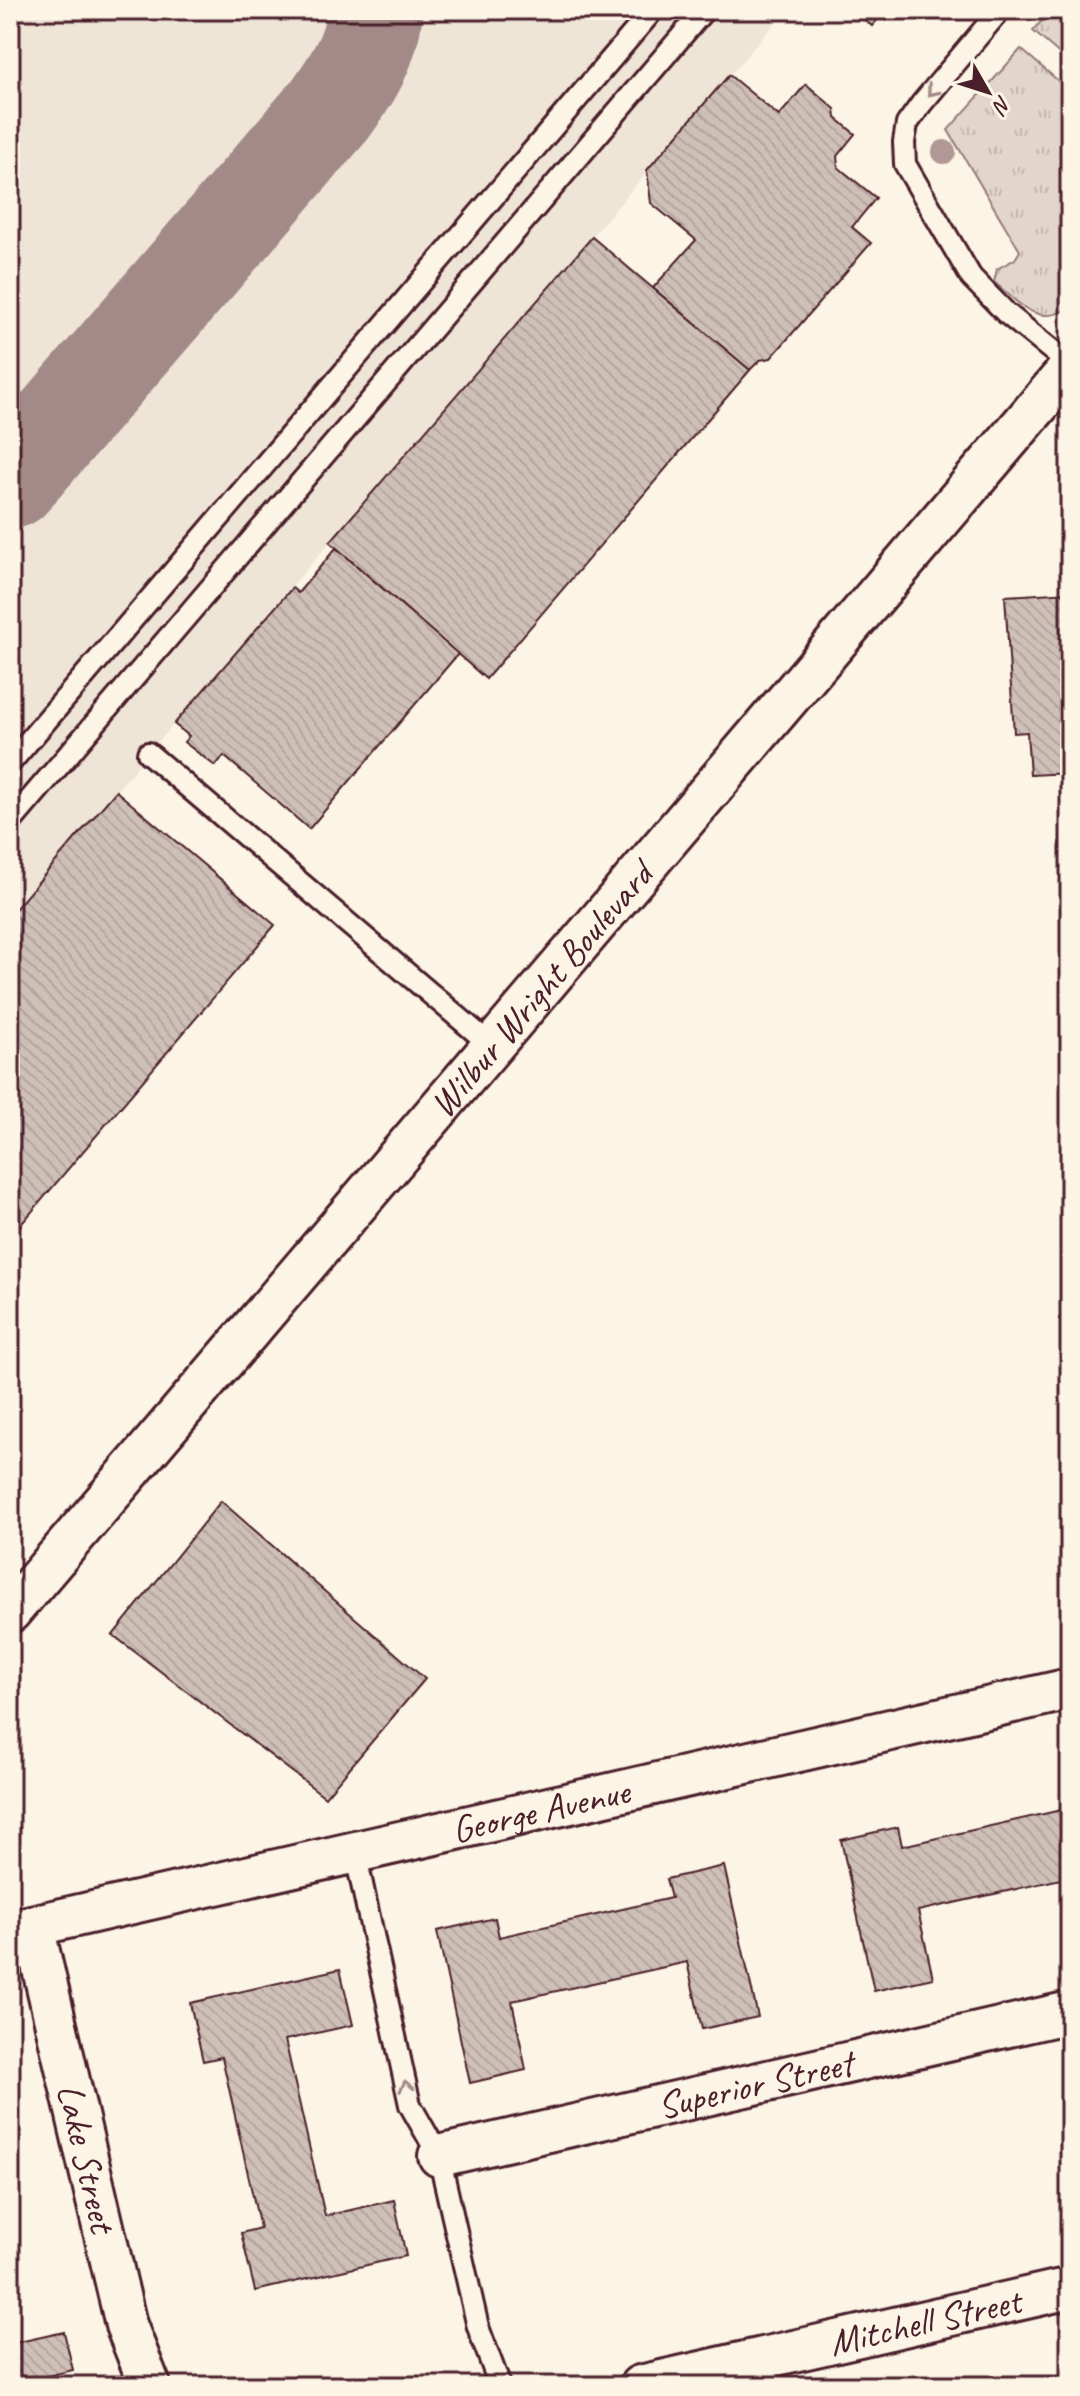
<svg xmlns="http://www.w3.org/2000/svg" width="1080" height="2396" viewBox="0 0 1080 2396" font-family="Caveat,sans-serif">
<defs>
<pattern id="grass-tufts" width="24" height="20" patternUnits="userSpaceOnUse" patternTransform="scale(2)"><rect width="24" height="20" fill="#e2d5ca"/><path d="M3 7l-1-3M5 7V3M7 7l1-3M15 17l-1-3M17 17v-4M19 17l1-3" fill="none" stroke="#c3b6ae"/></pattern>
<pattern id="building-back-hatch" width="6" height="6" patternUnits="userSpaceOnUse" patternTransform="scale(2)"><rect width="6" height="6" fill="#cfc0b7"/><path d="M-1 5l2 2M0 0l6 6M5-1l2 2" fill="none" stroke="#b3a59e"/></pattern>
</defs>
<rect width="100%" height="100%" fill="#fcf5e5"/>
<filter id="ink" filterUnits="userSpaceOnUse"><feTurbulence type="fractalNoise" baseFrequency=".0125" numOctaves="2"/><feDisplacementMap in="SourceGraphic" scale="16" xChannelSelector="R" yChannelSelector="G"/><feConvolveMatrix kernelMatrix="1 2 1 2 8 2 1 2 1" color-interpolation-filters="sRGB"/></filter>
<g filter="url(#ink)">
<polygon fill="#eee5d7" points="10,10 786,10 10,915"/>
<g fill="url(#grass-tufts)" stroke="#967a7a" stroke-width="2">
<polygon points="1051,10 1070,10 1070,63 1033,31"/>
<path d="M1021,49L1070,91V307C1038,329 1018,302 994,282L997,269L1015,259L1020,251L948,130Z"/>
</g>
<g fill="none" stroke-linecap="round" stroke-linejoin="round">
<path stroke="#a38a88" stroke-width="96" d="M10,481L330,110C353,78 371,50 375,10"/>
</g>
<g fill="url(#building-back-hatch)" stroke="#4a1f2b" stroke-width="2">
<polygon points="853,10 886,10 872,26"/>
<polygon points="729,75 779,116 806,84 835,109 836,118 855,134 837,156 838,167 876,198 852,227 871,243 771,358 760,360 750,370 653,288 696,240 651,203 647,170"/>
<polygon points="592,237 750,370 486,679 330,542"/>
<polygon points="336,548 458,654 309,829 224,756 215,766 184,742 189,736 174,724 292,588 298,593"/>
<polygon points="1070,592 1070,773 1030,775 1027,732 1014,733 1005,596"/>
<polygon points="116,791 275,925 13,1234 10,1232 10,915"/>
<polygon points="221,1501 425,1679 325,1797 113,1635"/>
<polygon points="1070,1808 1070,1877 918,1911 933,1978 874,1991 841,1840 898,1827 902,1846"/>
<polygon points="724,1866 758,2017 702,2029 687,1962 512,2001 526,2070 470,2083 437,1931 495,1918 499,1937 671,1898 666,1879"/>
<polygon points="340,1969 353,2025 285,2040 325,2216 394,2200 406,2256 255,2291 241,2233 260,2228 222,2057 203,2061 190,2003"/>
<polygon points="64,2332 73,2370 10,2385 10,2344"/>
</g>
<g fill="none" stroke-linecap="round" stroke-linejoin="round">
<g stroke="#4a1f2b" stroke-width="26">
<g id="service">
<polyline points="1000,10 922,103 907,124 904,142 905,164 971,277 1006,313 1070,365"/>
<polyline points="148,753 492,1046"/>
<polyline points="10,763 653,10"/>
<polyline points="10,823 704,10"/>
<polyline points="355,1852 410,2105 439,2156 478,2327 500,2386"/>
</g>
</g>
<g stroke="#4a1f2b" stroke-width="46">
<g id="minor">
<path id="s1" d="M10,1612L1070,368"/>
<path id="s2" d="M33,1926L126,2325L150,2386"/>
<path id="s3" d="M10,1931L1070,1689"/>
<path id="s4" d="M439,2156L1070,2012"/>
<path id="s5" d="M640,2386L1070,2288"/>
</g>
</g>
<use href="#service" stroke="#fcf5e5" stroke-width="20"/>
<use href="#minor" stroke="#fcf5e5" stroke-width="40"/>
</g>
<circle fill="#af9895" cx="944" cy="152" r="12"/>
<defs><path id="oneway-chevron" d="M-2-3.5L2.5 0L-2 3.5" fill="none" stroke-width="1.6" stroke-linecap="round" stroke-linejoin="round" transform="scale(2)"/></defs>
<g stroke="#a38a88">
<use href="#oneway-chevron" transform="translate(932 91) rotate(130)"/>
<use href="#oneway-chevron" transform="translate(406 2086) rotate(-102)"/>
</g>
</g>
<g text-anchor="middle" stroke-width="6" stroke-linejoin="round" paint-order="stroke">
<g font-size="38" fill="#4a1f2b" stroke="#fcf5e5">
<text dy="13" stroke="none"><textPath href="#s1" startOffset="818">Wilbur Wright Boulevard</textPath></text>
<text dy="13" stroke="none"><textPath href="#s3" startOffset="544">George Avenue</textPath></text>
<text dy="13" stroke="none"><textPath href="#s4" startOffset="324">Superior Street</textPath></text>
<text dy="13" stroke="none"><textPath href="#s2" startOffset="238">Lake Street</textPath></text>
<text dy="13" stroke="none"><textPath href="#s5" startOffset="292">Mitchell Street</textPath></text>
</g>
</g>
<rect width="1080" height="2396" fill="none" stroke="#fcf5e5" stroke-width="40"/>
<rect x="20" y="20" width="1040" height="2356" fill="none" stroke="#4a1f2b" stroke-width="3" filter="url(#ink)"/>
<g transform="translate(988 92) rotate(129)" stroke="#fcf5e5" stroke-width="6" paint-order="stroke">
<path d="M0-6L14 30L0 20L-14 30Z" fill="#4a1f2b"/>
<text y="-12" font-size="22" font-weight="bold" text-anchor="middle" fill="#4a1f2b">N</text>
</g>
</svg>
